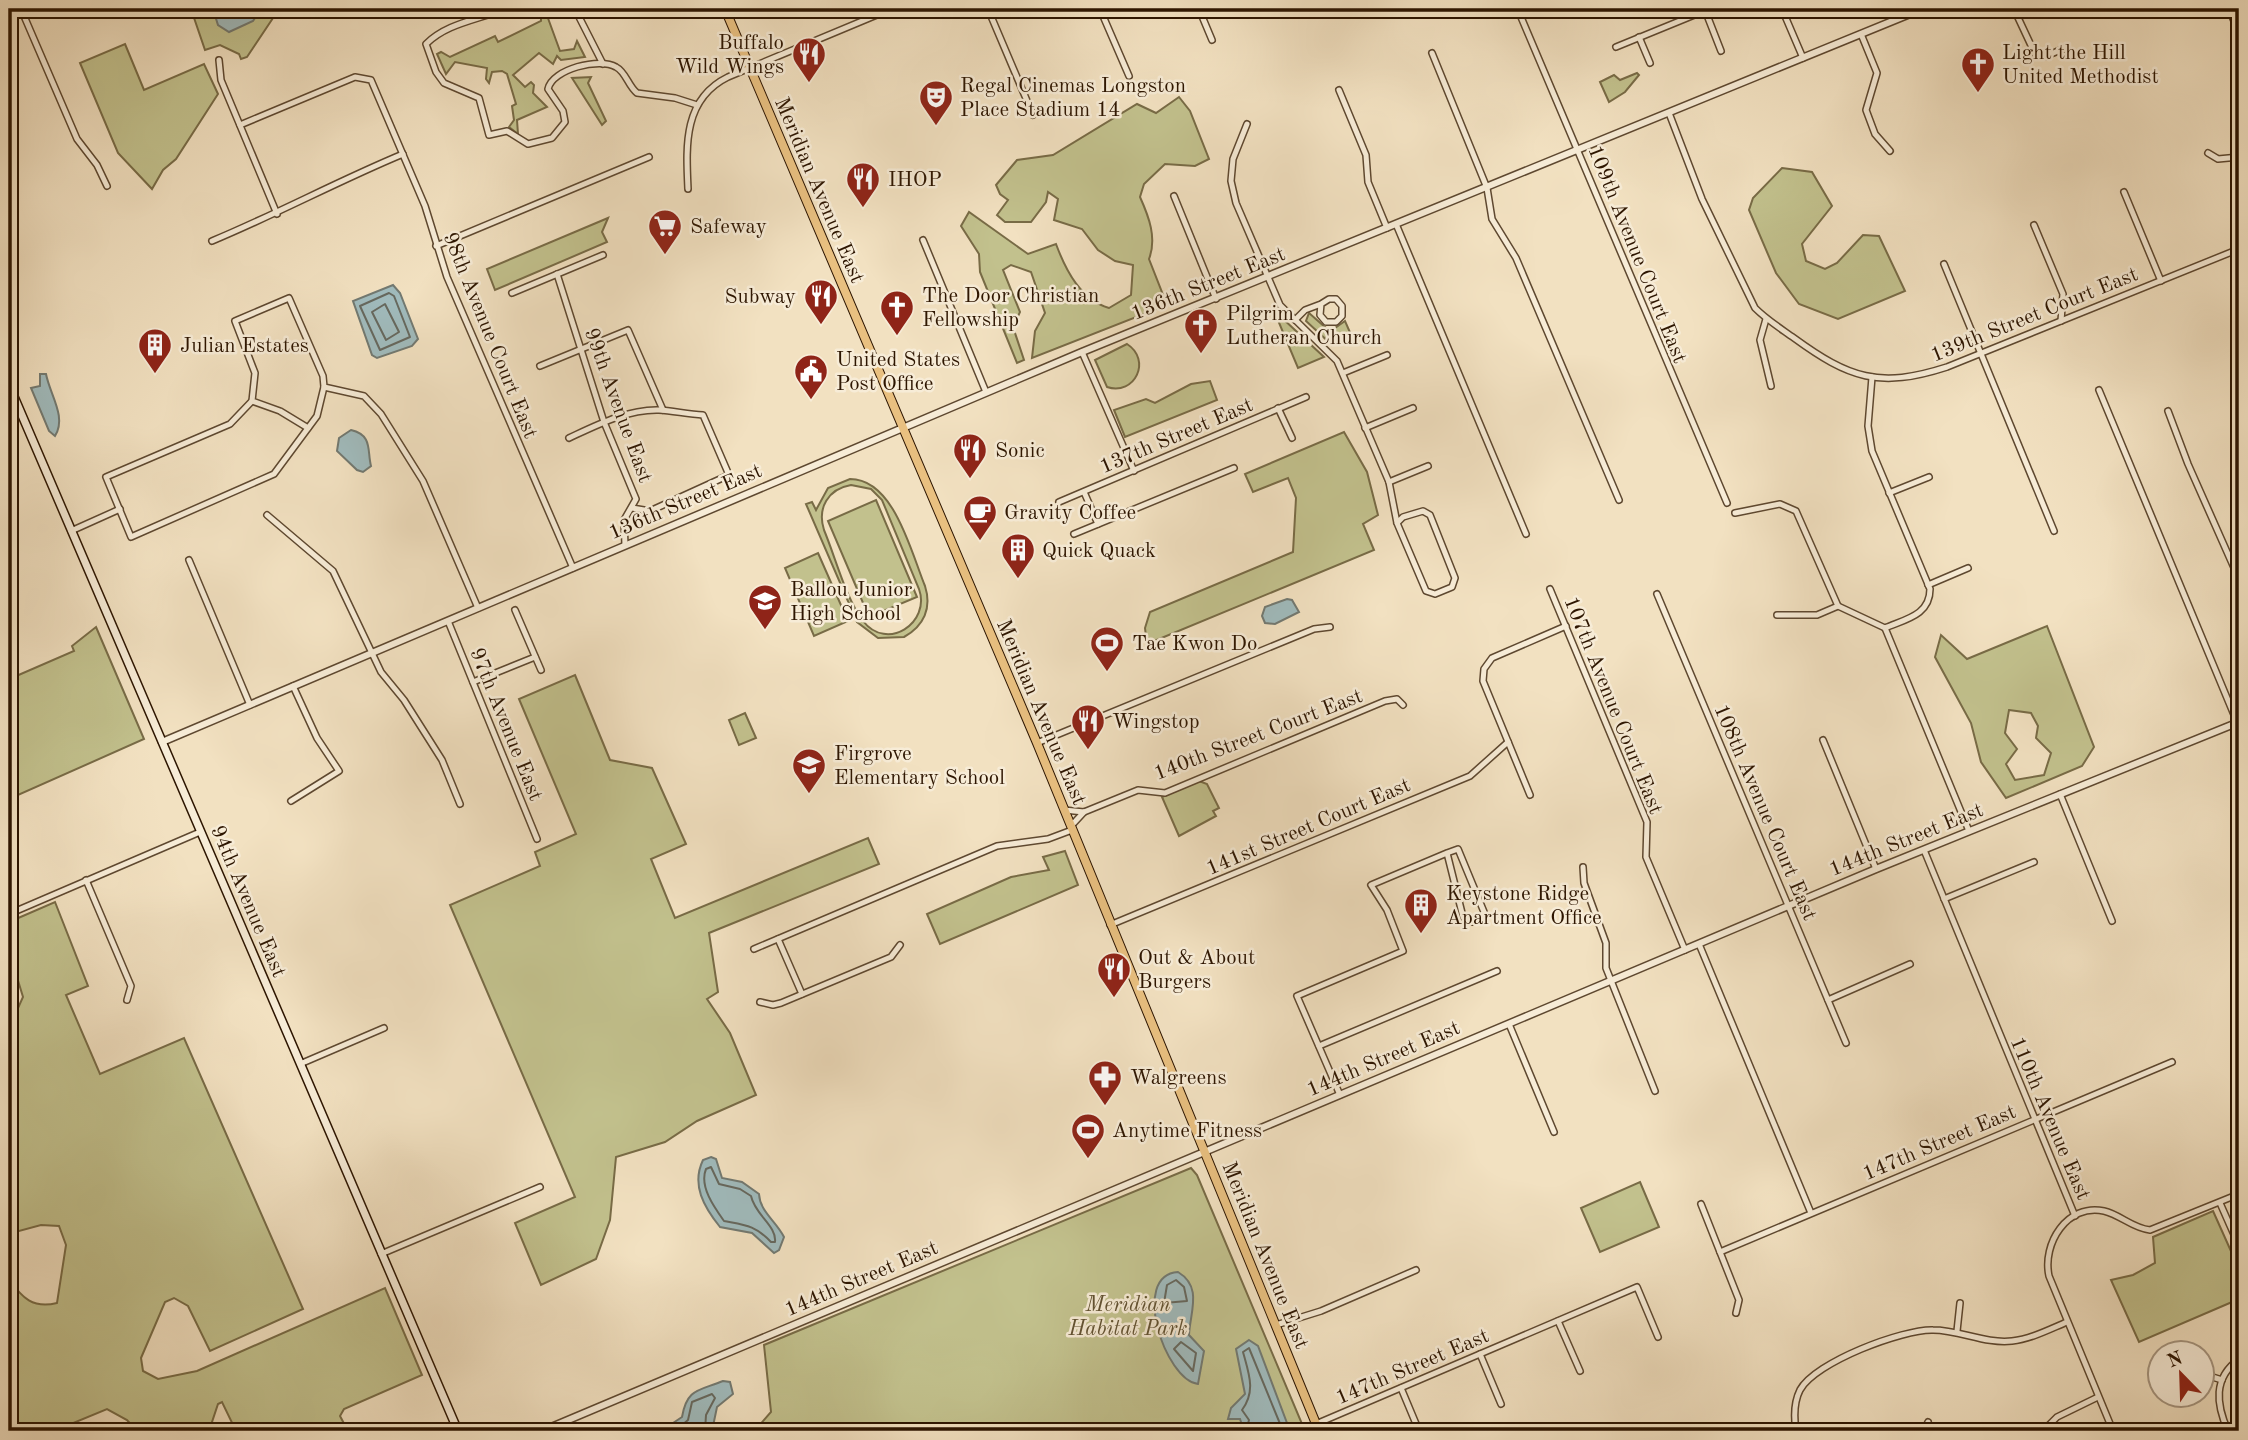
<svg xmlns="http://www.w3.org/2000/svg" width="2248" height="1440" viewBox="0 0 2248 1440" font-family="'Old Standard TT',serif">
<rect width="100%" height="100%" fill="#f2e1c1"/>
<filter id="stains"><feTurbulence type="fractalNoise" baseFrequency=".00286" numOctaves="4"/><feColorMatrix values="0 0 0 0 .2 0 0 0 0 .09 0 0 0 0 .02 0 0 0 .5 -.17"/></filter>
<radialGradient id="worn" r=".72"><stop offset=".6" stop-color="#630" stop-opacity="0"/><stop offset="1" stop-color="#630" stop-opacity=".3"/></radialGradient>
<g fill="#c2c18d" stroke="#786b46" stroke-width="2" fill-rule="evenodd">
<polygon points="191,9 279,9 247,57 241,59 239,54 220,45 205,50"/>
<polygon points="541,9 545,10 560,51 574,49 577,41 585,57 561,60 557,56 553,64 539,53 513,75 525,87 531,82 534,85 533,93 547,107 517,120 518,134 509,127 514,120 512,106 516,104 507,74 502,71 492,72 489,83 486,79 487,68 455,62 446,74 437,54 441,52 450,57 495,36 498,42 541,21"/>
<polygon points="125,44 144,90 204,64 218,94 176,159 163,170 152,189 118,153 80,63"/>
<polygon points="1637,73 1639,75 1625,92 1609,102 1600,82 1614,75 1620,80"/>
<polygon points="591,77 588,83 606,121 602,125 572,78"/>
<path d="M1179,97L1190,111L1209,159L1195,166L1165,164L1144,184L1140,197C1149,217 1157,238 1149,259L1167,305L1032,358L1035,331L1045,313L1031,272L1011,265L1003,270L1020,312L1013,327L1024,360L1017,363L980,272L979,254L961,226L969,212L1028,254L1056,244C1066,271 1081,300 1109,308L1131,295L1133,265L1115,261L1098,250L1082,229L1054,220L1058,199L1048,192L1046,202L1031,222H1005L997,215L1008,200L1000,194L996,185L1017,160L1053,155L1137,104L1156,113Z"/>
<polygon points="1782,168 1812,172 1832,206 1802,244 1806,261 1825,269 1837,263 1863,235 1879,236 1905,291 1838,319 1799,304 1776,273 1749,210 1753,198"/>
<polygon points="608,218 602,232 607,242 495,290 487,269"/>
<polygon points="1309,313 1326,328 1335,328 1345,321 1352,337 1332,345 1306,321"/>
<polygon points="1281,317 1324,357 1298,368 1277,318"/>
<path d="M1127,344C1152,360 1135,396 1107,387L1095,360Z"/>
<polygon points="1210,381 1217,400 1125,437 1114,410 1146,399 1155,403 1191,384"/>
<polygon points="1344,432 1367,472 1378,515 1363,524 1374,550 1147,644 1145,628 1150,612 1293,552 1296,498 1288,478 1253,492 1245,474"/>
<path d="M850,479C894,479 911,552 925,586C932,608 924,626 904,637L878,638L857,622L806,504L812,502L816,510L828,488ZM851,485L871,489L882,500L919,589C931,623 887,652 863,621C846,599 835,556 824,530C817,508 828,489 851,485Z"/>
<polygon points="876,500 917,597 869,617 828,521"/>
<polygon points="818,553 848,621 814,636 785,568"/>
<path d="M2047,626L2094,747L2082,766L2006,798L1981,762L1971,723L1935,657L1941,635L1967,659ZM2009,710L2031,713L2038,726L2036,738L2051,753L2044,775L2015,780L2006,764L2017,749L2005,733Z"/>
<polygon points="96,627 144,739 9,799 9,672 14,677 74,651 72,646"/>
<polygon points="575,675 610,760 652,768 686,844 651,859 675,918 868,838 879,864 709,933 718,992 707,999 730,1033 756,1095 697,1121 665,1142 616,1157 610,1220 596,1259 541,1285 515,1223 575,1197 450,905 540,866 535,852 576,834 519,699"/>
<polygon points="745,713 756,738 739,745 729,720"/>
<polygon points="1199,781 1207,784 1219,808 1213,811 1216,816 1179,836 1162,797"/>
<polygon points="1065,851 1078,885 940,944 927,914 1011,877 1049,870 1043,857"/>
<path d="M55,902L88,986L66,995L100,1074L184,1038L303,1309L210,1351L188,1306L174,1298L165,1302L141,1358L143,1371L158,1379L197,1371L385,1288L422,1375L344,1409L340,1416L348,1431H236L222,1402L218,1404L209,1431H137L127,1420L107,1409L54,1431H9V1279C22,1298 33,1309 57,1303L66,1245L59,1226L41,1225L15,1232L9,1244V1020L14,1017L23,997L16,974L9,968V922Z"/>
<polygon points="1191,1168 1197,1175 1305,1431 758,1431 757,1428 771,1412 764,1345"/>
<polygon points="1640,1182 1659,1227 1600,1252 1581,1208"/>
<polygon points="2213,1211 2239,1269 2239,1299 2139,1342 2111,1280 2133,1275 2155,1263 2153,1237"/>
</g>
<g fill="#a0bbbd" stroke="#727971" stroke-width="2">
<polygon points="213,9 261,9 253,21 229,32 218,25"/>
<polygon points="393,285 400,293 418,339 412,346 377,358 372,355 353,301"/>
<path d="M40,374H46C50,395 67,417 55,436L49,431L31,388L40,386Z"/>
<path d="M351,430C373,435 367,451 371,466L363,472L357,470L337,451L339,438Z"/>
<polygon points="1287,599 1292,600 1299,612 1275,624 1265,623 1262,616 1265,607"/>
<path d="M711,1157L716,1159L722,1178L742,1182L759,1194C760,1212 776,1221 784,1237L779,1250L774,1253L752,1233L720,1227C704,1207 691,1185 703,1160Z"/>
<path d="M1178,1272C1203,1287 1190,1312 1189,1335L1204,1351L1198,1384C1165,1380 1130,1275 1178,1272Z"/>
<polygon points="1249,1340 1258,1346 1290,1431 1224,1431 1242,1425 1240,1419 1228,1419 1231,1408 1245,1394 1236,1349"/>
<path d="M723,1381L730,1382L733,1394L717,1407L712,1431H669L670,1425L682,1417C687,1388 699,1391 723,1381Z"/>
</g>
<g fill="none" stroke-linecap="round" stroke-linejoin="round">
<g stroke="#66685e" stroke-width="2">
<polygon points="389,293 394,296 410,337 380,350 360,306"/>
<polygon points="385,304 399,332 386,340 372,312"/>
<path d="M711,1167L719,1184L740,1189L751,1196C755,1215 777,1226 775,1242H771C755,1225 745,1225 724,1221C714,1207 699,1186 706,1169Z"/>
<polygon points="1176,1280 1184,1287 1187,1301 1164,1303 1167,1285"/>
<polygon points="1181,1342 1196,1353 1193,1371 1174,1349"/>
<polyline points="675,1431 688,1420 692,1402 712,1394 715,1398 706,1415 705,1431"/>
<path d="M1246,1431L1249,1420L1242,1410C1256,1391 1249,1374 1243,1352L1249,1348L1283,1431"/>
</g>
<g stroke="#5e4830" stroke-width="8">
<g id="minor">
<polyline points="21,9 77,139 97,165 107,186"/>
<path d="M504,9C478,20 447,23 426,44L436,72L444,83L479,98L489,135L507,131L528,144L552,138L565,122L563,111L548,89C552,69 600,57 616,67C626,72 628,86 637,93L675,98L697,105"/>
<polyline points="575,9 603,64"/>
<polyline points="988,9 1033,115"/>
<polyline points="1100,9 1129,76"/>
<polyline points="1199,9 1212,40"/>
<polyline points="1782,9 1803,58"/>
<polyline points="1897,9 1901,17"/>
<polyline points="2014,9 2036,56 2044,57 2065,48"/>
<polyline points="2229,9 2239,33"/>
<polyline points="1705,10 1721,51"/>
<polyline points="1521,17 1727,503"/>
<polyline points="1861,34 1877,73 1866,110 1875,134 1890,151"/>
<polyline points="1639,37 1650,63"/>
<polyline points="1616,47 1709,9"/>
<polyline points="1432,53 1487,188 1492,219 1516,258 1619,500"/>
<polyline points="219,60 221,80 277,214"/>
<polyline points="1339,90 1366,155 1368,182 1387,228"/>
<path d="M1669,113L1702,199L1755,308C1767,320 1780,328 1794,338C1849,378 1879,389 1947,367L2239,249"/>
<polyline points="1247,124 1233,159 1231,181 1236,203 1280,305 1337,361 1389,482 1397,523 1426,591 1435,594 1452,587 1455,578 1430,515 1423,511 1403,517 1397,523"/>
<polyline points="240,125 355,77 371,80 425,206 447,277 573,568"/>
<polyline points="2208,153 2218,159 2239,157"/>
<path d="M688,189C686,146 683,99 728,77L891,9"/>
<polyline points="2124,192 2161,281"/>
<polyline points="1174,196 1216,299"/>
<polyline points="1396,224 1526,534"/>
<polyline points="2034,225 2063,294 2061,321"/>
<polyline points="923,240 986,392"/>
<path d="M212,241C277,214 338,181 403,154"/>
<polyline points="436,246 649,157"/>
<polyline points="1944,264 2054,531"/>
<polyline points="557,274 604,422 636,499 624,520 625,545"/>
<polyline points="512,293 603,255"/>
<polyline points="1766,319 1760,340 1771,386"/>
<polyline points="1295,320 1305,310 1321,304 1320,315 1326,322 1336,322 1342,316 1342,306 1336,299 1329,299 1321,304"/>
<polyline points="1082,352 1134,471"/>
<polyline points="540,366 628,330 663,410"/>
<polyline points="1343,373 1387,355"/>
<polyline points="2099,390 2237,722"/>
<polyline points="252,401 230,424 106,477 131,537 274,474 317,416 324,387"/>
<polyline points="1278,408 1292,438"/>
<polyline points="2168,411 2188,464 2239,579"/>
<polyline points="308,428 280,411 252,401 255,373 235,321 289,298 323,376 324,387 364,396 381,414 423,481 478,608"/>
<polyline points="1365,428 1413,408"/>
<path d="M569,438C597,425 628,409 659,410C673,411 688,414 703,415L729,475L650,511L632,508"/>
<polyline points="1389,482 1428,466"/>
<polyline points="1084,492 1098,524"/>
<polyline points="1889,493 1929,477"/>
<polyline points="1059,502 1306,397"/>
<polyline points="1735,513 1780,504 1796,511 1838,606"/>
<polyline points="267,515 333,571 381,672 404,700 442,760 460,804"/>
<polyline points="71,531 120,509"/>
<polyline points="1074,534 1234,468"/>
<polyline points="189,560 250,705"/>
<polyline points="1928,585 1968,568"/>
<polyline points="1550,589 1647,822 1646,857 1685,950"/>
<polyline points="1657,594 1846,1043"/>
<polyline points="515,610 541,670"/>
<path d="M1777,615H1817L1838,606L1885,628C1906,619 1930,615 1930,589L1872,451L1868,426L1872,377"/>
<polyline points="448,621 537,839"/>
<polyline points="1885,628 1969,831"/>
<polyline points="473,682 535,657"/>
<polyline points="1823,740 1876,869"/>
<polyline points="1037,743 1314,629 1330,627"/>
<polyline points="2060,794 2112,921"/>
<polyline points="1530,795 1483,681 1484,669 1492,658 1566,626"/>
<polyline points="291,801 339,771 317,738 293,686"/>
<polyline points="1064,810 1084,812 1138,790 1165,793 1385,701 1397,699 1403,705"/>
<polyline points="1071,826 1084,812"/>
<polyline points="1924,850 2075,1216"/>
<polyline points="1583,867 1584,883 1606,943 1606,968 1655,1091"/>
<polyline points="86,880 131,986 127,1000"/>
<polyline points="1944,899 2034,862"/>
<polyline points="9,914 200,832"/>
<polyline points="1110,925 1470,776 1508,742"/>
<polyline points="778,939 802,994"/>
<polyline points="1699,944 1811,1213"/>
<polyline points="754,949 997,846 1048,839 1072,830"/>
<polyline points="1828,1000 1910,964"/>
<polyline points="760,1002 773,1005 781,1003 891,957 900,945"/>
<polyline points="1509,1024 1554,1132"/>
<polyline points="1319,1046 1497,971"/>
<polyline points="300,1064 384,1028"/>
<polyline points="1340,1095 1297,996 1403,951 1387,910 1371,885 1447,853 1458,849 1484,912 1481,917 1472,922 1463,917 1447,853"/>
<polyline points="2220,1203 2239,1246"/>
<polyline points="1701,1204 1739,1300 1736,1313"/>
<polyline points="1720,1252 2172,1062"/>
<polyline points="381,1254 540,1187"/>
<polyline points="1558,1321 1580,1371"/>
<polyline points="1276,1325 1321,1311 1416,1270"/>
<polyline points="1957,1331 1960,1303"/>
<polyline points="1480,1354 1501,1404"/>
<polyline points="2203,1374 2222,1380"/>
<polyline points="1401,1388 1419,1431"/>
<polyline points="1316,1424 1637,1287 1658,1337"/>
<polyline points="1663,1431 1676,1427 1687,1431"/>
<path d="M1796,1431C1794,1418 1794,1402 1800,1390C1815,1362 1903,1329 1933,1330C1960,1330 1985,1344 2012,1341C2031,1339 2050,1329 2067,1322"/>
<polyline points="1924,1431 1928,1422"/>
<polyline points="2043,1431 2057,1417 2098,1397"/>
<path d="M2113,1431L2049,1276C2042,1244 2067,1203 2104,1211C2121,1215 2132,1228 2150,1230L2239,1194"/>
<path d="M2228,1431C2216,1404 2213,1378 2239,1359"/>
</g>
</g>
<g stroke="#5e4830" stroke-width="9">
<g id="tertiary">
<polyline points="162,742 1082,352 1922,9"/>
<polyline points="542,1431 1876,869 2239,722"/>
</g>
</g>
<g stroke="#2d1500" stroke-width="10">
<polyline id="secondary" points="9,385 458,1431"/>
</g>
<g stroke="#2d1500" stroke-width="10">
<polyline id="primary" points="725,9 1037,743 1319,1431"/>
</g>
<use href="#minor" stroke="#f7ecd7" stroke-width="5"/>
<use href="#tertiary" stroke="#f7ecd7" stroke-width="6"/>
<use href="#secondary" stroke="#f7ecd7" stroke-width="7"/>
<use href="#primary" stroke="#e9c080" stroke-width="8"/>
</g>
<defs>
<g id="restaurant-pin" transform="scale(1.75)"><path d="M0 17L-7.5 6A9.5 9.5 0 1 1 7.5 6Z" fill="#8f2418" stroke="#f7ecd7"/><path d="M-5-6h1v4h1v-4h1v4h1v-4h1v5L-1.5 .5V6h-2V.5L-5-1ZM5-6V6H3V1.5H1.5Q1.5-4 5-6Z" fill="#fff"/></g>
<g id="church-pin" transform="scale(1.75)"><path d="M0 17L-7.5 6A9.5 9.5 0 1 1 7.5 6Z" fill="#8f2418" stroke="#f7ecd7"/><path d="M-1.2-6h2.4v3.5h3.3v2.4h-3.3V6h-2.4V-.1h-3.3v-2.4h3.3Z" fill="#fff"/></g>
<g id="theatre-pin" transform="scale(1.75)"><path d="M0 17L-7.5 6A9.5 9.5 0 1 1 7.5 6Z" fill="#8f2418" stroke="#f7ecd7"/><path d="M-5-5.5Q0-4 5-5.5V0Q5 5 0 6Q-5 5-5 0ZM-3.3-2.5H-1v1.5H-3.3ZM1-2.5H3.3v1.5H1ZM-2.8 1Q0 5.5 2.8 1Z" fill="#fff"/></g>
<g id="supermarket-pin" transform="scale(1.75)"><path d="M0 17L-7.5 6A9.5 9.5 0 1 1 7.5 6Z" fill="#8f2418" stroke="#f7ecd7"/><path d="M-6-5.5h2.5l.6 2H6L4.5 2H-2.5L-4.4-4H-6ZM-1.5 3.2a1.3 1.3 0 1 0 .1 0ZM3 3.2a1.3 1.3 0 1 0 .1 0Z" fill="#fff"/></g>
<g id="building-pin" transform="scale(1.75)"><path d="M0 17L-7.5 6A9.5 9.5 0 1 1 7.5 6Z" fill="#8f2418" stroke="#f7ecd7"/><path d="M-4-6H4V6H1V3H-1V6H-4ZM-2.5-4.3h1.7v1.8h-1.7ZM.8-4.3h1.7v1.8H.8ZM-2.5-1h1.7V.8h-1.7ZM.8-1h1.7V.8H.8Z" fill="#fff"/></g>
<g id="civic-pin" transform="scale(1.75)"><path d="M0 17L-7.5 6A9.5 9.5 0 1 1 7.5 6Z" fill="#8f2418" stroke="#f7ecd7"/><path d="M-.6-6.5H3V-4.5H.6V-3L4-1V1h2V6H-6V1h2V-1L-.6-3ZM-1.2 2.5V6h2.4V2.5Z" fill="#fff"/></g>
<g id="cafe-pin" transform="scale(1.75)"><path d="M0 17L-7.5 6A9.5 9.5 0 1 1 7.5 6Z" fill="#8f2418" stroke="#f7ecd7"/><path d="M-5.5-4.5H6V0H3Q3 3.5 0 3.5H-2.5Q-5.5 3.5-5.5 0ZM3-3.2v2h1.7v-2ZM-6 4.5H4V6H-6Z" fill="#fff"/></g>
<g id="school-pin" transform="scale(1.75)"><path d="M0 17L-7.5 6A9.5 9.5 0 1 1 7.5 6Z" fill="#8f2418" stroke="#f7ecd7"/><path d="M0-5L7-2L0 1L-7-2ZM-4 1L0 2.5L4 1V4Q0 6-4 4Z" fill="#fff"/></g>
<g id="stadium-pin" transform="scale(1.75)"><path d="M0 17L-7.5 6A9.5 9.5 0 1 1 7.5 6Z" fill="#8f2418" stroke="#f7ecd7"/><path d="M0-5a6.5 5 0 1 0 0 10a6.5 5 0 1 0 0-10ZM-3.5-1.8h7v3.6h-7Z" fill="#fff"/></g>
<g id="pharmacy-pin" transform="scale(1.75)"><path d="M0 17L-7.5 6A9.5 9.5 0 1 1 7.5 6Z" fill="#8f2418" stroke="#f7ecd7"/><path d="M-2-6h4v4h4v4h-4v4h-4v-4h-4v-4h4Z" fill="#fff"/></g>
</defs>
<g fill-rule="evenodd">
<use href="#restaurant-pin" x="809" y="54"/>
<use href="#church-pin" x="1978" y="64"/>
<use href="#theatre-pin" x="936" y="97"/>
<use href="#restaurant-pin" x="863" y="179"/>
<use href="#supermarket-pin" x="665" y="226"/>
<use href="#restaurant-pin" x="821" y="296"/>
<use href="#church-pin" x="897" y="307"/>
<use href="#church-pin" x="1201" y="325"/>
<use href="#building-pin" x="155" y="345"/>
<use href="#civic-pin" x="811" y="371"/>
<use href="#restaurant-pin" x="970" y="450"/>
<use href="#cafe-pin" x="980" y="512"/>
<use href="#building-pin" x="1018" y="550"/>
<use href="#school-pin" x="765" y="601"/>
<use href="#stadium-pin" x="1107" y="643"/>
<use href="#restaurant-pin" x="1088" y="721"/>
<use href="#school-pin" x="809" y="765"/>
<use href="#building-pin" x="1421" y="905"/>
<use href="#restaurant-pin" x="1114" y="969"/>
<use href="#pharmacy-pin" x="1105" y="1077"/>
<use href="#stadium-pin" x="1088" y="1130"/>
</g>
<g text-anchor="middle" stroke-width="5" stroke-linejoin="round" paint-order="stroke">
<g font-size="21" fill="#2d1500" stroke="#f7ecd7" text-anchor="start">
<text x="784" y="49" text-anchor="end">Buffalo<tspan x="784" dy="24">Wild Wings</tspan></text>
<text x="2002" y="59">Light the Hill<tspan x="2002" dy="24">United Methodist</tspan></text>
<text x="960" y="92">Regal Cinemas Longston<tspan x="960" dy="24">Place Stadium 14</tspan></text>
<text x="888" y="186">IHOP</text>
<text x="690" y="233">Safeway</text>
<text x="922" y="302">The Door Christian<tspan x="922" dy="24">Fellowship</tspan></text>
<text x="796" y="303" text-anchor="end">Subway</text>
<text x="1226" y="320">Pilgrim<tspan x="1226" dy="24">Lutheran Church</tspan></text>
<text x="180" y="352">Julian Estates</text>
<text x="836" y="366">United States<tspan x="836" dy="24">Post Office</tspan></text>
<text x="995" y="457">Sonic</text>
<text x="1004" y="519">Gravity Coffee</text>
<text x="1042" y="557">Quick Quack</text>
<text x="790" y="596">Ballou Junior<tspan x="790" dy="24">High School</tspan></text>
<text x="1132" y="650">Tae Kwon Do</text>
<text x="1112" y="728">Wingstop</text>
<text x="834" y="760">Firgrove<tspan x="834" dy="24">Elementary School</tspan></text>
<text x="1446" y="900">Keystone Ridge<tspan x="1446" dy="24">Apartment Office</tspan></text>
<text x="1138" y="964">Out &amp; About<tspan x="1138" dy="24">Burgers</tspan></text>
<text x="1130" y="1084">Walgreens</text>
<text x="1112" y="1137">Anytime Fitness</text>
</g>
<g font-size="21" fill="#2d1500" stroke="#f7ecd7">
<text transform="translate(820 190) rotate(67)" y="7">Meridian Avenue East</text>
<text transform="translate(1638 254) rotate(68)" y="7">109th Avenue Court East</text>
<text transform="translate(1208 283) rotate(-22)" y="7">136th Street East</text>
<text transform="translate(2034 314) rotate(-22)" y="7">139th Street Court East</text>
<text transform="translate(491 335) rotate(68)" y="7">98th Avenue Court East</text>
<text transform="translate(619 405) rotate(70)" y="7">99th Avenue East</text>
<text transform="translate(1176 435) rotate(-23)" y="7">137th Street East</text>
<text transform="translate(685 501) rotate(-23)" y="7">136th Street East</text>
<text transform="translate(1614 705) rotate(68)" y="7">107th Avenue Court East</text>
<text transform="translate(1042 712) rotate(67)" y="7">Meridian Avenue East</text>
<text transform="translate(507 724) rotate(68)" y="7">97th Avenue East</text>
<text transform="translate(1258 734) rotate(-21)" y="7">140th Street Court East</text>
<text transform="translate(1766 812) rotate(67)" y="7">108th Avenue Court East</text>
<text transform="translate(1308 826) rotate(-23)" y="7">141st Street Court East</text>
<text transform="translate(1906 839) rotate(-22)" y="7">144th Street East</text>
<text transform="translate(249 901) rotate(67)" y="7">94th Avenue East</text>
<text transform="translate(1383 1058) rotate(-23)" y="7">144th Street East</text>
<text transform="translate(2051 1118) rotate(67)" y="7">110th Avenue East</text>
<text transform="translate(1939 1142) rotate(-23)" y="7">147th Street East</text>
<text transform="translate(1266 1255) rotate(68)" y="7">Meridian Avenue East</text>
<text transform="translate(861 1278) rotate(-23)" y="7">144th Street East</text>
<text transform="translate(1412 1366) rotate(-23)" y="7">147th Street East</text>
</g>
<g font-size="21" font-style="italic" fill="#615131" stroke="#f7ecd7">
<text x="1128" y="1311">Meridian<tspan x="1128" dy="24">Habitat Park</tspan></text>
</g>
</g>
<rect width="2248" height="1440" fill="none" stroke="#f2e1c1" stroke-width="35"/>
<rect x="10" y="10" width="2227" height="1419" fill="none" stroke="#2d1500" stroke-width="3.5"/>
<rect x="18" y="18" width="2213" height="1405" fill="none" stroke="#2d1500" stroke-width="2"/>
<g transform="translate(2181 1374) rotate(337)"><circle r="33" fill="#f7ecd7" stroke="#a69681" stroke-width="2"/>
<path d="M0-5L12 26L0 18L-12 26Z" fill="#8f2418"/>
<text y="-10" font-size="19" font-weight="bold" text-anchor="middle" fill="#2d1500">N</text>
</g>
<rect width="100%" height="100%" filter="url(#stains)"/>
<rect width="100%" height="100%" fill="url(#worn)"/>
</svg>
